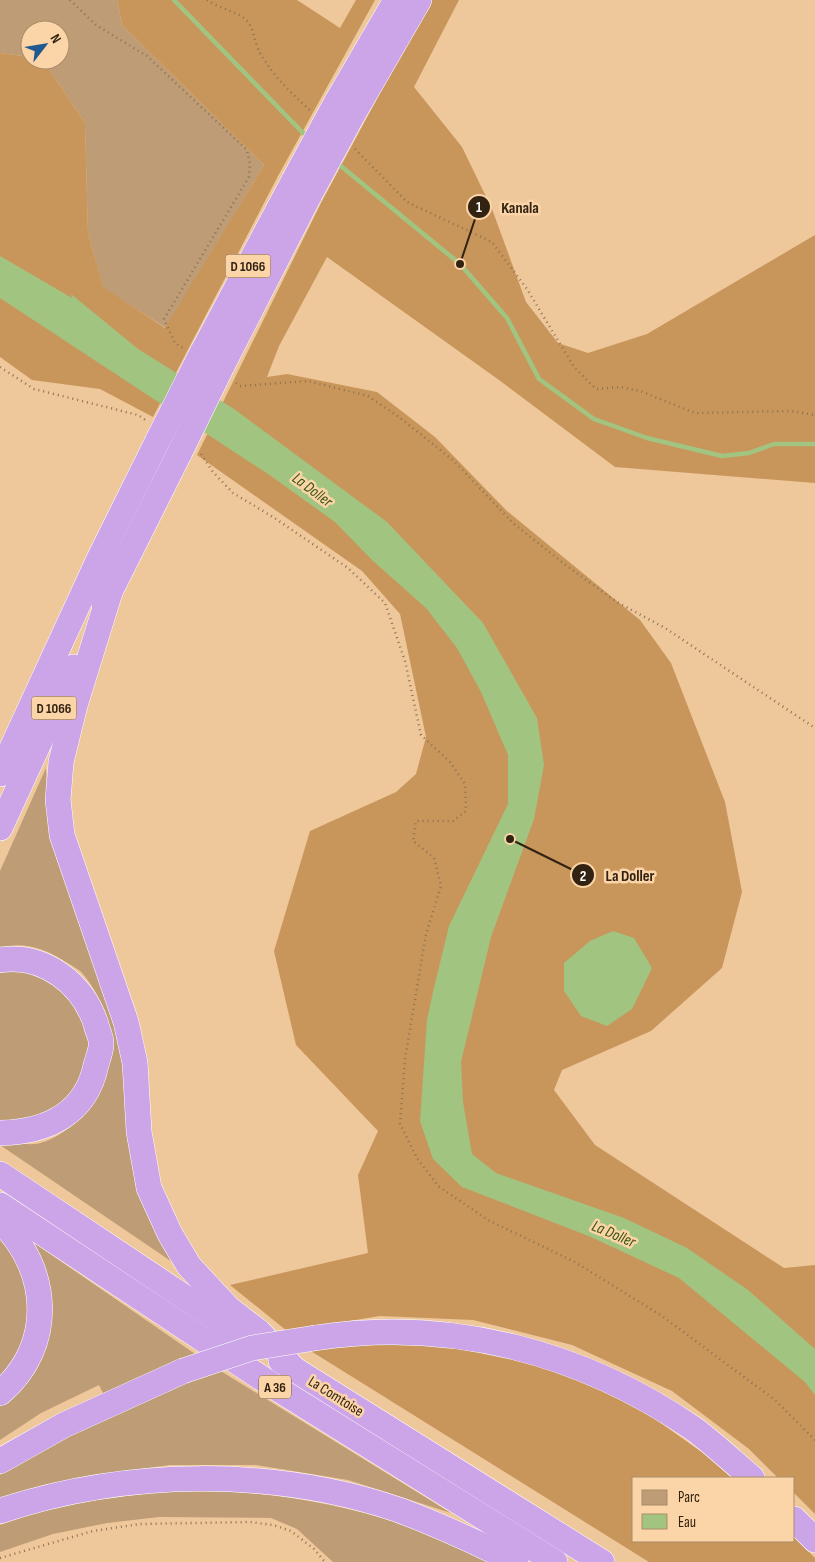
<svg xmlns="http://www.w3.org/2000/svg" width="815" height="1562" viewBox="0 0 815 1562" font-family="'Sofia Sans Condensed',sans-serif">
<rect width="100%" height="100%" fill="#eec79b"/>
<g fill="#be9c75">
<polygon points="0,0 117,0 122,25 264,165 166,328 103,288 88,233 85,123 43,60 60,60 60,30 30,30 30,57 0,53"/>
<path d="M46,768L49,823L93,952L184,1270L0,1145V1140C10,1141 24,1145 34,1144C49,1143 66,1131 77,1121C120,1082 120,1019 83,974C78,968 68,964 61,959C44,948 20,941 0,948V871Z"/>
<polygon points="25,967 55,980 89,1025 92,1057 80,1087 58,1108 26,1123 0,1121 0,968"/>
<path d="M0,1237C11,1251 23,1266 27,1283C29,1289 27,1297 28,1303C28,1334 21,1354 0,1377Z"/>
<polygon points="30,1240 198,1356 103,1393 99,1385 41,1413 0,1440 0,1405 31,1376"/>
<path d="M219,1370L451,1513L348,1480L256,1465H170L88,1476L0,1501V1475C66,1435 146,1394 219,1370Z"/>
<path d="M181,1490C288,1490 394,1511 489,1562H333L297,1529L271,1518L159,1517L107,1523L53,1534L0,1552V1525C58,1503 120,1496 181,1490Z"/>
</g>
<g fill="#c8965a">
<polygon points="117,0 297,0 340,28 356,0 375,0 278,176 153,417 100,389 32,380 0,357 0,53 30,57 30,60 43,60 85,123 88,233 103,287 165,328 264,165 122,25"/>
<polygon points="430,0 459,0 414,87 462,147 492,209 526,302 558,343 588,353 647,334 815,235 815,483 615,467 499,380 327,257 279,346 267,377 287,374 377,392 435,437 507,511 640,620 671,663 725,802 742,892 722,968 651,1031 562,1070 554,1090 595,1145 784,1268 815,1265 815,1514 794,1493 794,1478 778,1478 749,1449 672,1391 572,1345 473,1320 380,1316 287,1331 230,1285 368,1253 358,1175 378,1131 296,1045 274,951 310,831 396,792 416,774 426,737 400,614 362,571 197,455 321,203"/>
<polygon points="341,1342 463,1345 535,1360 631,1402 703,1453 732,1478 634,1478 634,1541 794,1541 794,1537 815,1558 815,1562 649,1562 306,1348"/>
</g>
<g fill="#a2c481">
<polygon points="0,256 72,298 71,294 138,349 234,409 387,522 483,623 537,718 544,765 534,819 491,937 461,1062 463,1102 472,1154 496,1173 624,1218 687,1248 748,1290 815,1349 815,1395 805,1382 679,1278 591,1237 462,1187 433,1159 420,1121 427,1020 433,992 449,926 508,804 508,755 481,692 457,648 426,608 372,560 335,522 271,476 0,298"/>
<polygon points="613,931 634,938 652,968 632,1009 607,1026 581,1016 564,991 564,963 590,941"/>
</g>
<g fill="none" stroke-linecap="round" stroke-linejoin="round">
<g stroke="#a2c481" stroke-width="4.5">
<polyline points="174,0 307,137"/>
<polyline points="336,162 460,264 507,318 539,379 594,419 647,438 722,456 749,453 774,444 815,444"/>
</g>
<g stroke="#fff" stroke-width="26">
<g id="highway">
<polyline points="336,103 396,0"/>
<polyline points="352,116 419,0"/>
<polyline points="202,353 294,180"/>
<polyline points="222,366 310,194"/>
<polyline points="111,589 75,705 61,762 58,800 62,835 126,1022 135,1063 139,1132 149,1188 170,1234 189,1266 229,1309 259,1332 294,1369"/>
<polyline points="104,604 180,452"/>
<polyline points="0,774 99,559 159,438"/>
<polyline points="0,828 74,667"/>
<path d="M0,960C44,953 83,984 96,1024C97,1030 101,1037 101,1042C102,1049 98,1058 96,1065C86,1114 47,1132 0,1133"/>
<polyline points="0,1174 241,1335"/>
<polyline points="0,1205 281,1391 555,1562"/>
<path d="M0,1221C51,1269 55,1347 0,1393"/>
<path d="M315,1338C450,1317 582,1352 694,1429C714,1444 733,1462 752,1478"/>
<polyline points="281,1361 602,1562"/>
<polyline points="0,1461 64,1425 183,1371"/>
<path d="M0,1511C126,1469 273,1467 399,1510C439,1525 478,1543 516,1562"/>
<polyline points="794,1519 815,1540"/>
</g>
</g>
<g stroke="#8d7254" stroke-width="2.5" stroke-dasharray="1 4" stroke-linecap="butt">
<polyline points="70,0 96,25 147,56 247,150 250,164 249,177 164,319 175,343 183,348"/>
<path d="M207,0C220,9 239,12 247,21C254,29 255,44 260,53C274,77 291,93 311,111"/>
<polyline points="355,149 407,202 492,242 527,289 574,367 596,389 620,387 640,391 695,413 792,411 815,415"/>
<polyline points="0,367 34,389 138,415 147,421"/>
<polyline points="236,383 240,386 308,381 368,396 399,417 454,461 514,524 567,566 617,602 665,628 815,728"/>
<polyline points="201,454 213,472 233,493 273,517 348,568 385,603 405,661 421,735 450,762 465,784 466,811 453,821 416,821 413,841 434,858 441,886 426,934 405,1059 400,1124 417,1158 438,1186 488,1220 575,1262 662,1316 775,1400 815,1440"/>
<polyline points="0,1558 93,1531 140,1524 250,1522 273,1525 291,1531 314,1549 325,1562"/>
</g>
<use href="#highway" stroke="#cba5e8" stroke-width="25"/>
<g stroke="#fff" stroke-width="26" stroke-linecap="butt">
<g id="highway-bridge">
<polyline points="294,180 336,103"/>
<polyline points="310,194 352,116"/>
<polyline points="159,438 202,353"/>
<polyline points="180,452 222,366"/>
<polyline points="183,1371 252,1348 315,1338"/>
</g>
</g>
<use href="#highway-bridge" stroke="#cba5e8" stroke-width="25"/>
</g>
<g text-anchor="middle" stroke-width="5" stroke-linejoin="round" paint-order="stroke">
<g fill="#fbd4a7" stroke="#6e573e" stroke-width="1">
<rect x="225.5" y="254.5" width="45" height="23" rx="4"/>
<rect x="31.5" y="696.5" width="45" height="23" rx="4"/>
<rect x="259" y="1375.5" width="32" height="23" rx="4"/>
</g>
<g font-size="14" font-weight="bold" fill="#312211">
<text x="248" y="271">D 1066</text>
<text x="54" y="713">D 1066</text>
<text x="275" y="1392">A 36</text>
</g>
<g font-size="15" fill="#312211" stroke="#fbd4a7">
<text transform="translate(336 1396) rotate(32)" y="5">La Comtoise</text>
</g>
<g font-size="16" font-style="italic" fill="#37550d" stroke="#fbd4a7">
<text transform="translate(313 489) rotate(37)" y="6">La Doller</text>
<text transform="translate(614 1233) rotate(23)" y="6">La Doller</text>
</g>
</g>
<path fill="none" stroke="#312211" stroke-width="2" d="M460 264L479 207M510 839L583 875"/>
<g fill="#312211" stroke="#fbd4a7" stroke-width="2">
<circle cx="460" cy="264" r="5"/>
<circle cx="510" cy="839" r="5"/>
<circle cx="479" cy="207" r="12"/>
<circle cx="583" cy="875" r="12"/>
</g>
<g font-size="15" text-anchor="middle" font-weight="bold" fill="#fff">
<text x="479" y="212">1</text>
<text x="583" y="881">2</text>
</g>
<g font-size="16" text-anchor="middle" font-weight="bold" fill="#312211" stroke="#fbd4a7" stroke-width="5" stroke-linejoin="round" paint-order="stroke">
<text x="520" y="213">Kanala</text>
<text x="630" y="881">La Doller</text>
</g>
<rect x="632" y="1477" width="162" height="65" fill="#fbd4a7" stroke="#aa8d6b"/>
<rect x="642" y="1490" width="25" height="15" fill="#be9c75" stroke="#aa8d6b"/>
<text x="678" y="1502" font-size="15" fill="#312211">Parc</text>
<rect x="642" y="1514" width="25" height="15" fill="#a2c481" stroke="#aa8d6b"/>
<text x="678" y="1527" font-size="15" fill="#312211">Eau</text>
<g transform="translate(45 45) rotate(59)"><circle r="24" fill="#fbd4a7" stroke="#aa8d6b"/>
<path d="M0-4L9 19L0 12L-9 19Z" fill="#1e5990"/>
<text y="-8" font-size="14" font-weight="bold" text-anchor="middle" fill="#312211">N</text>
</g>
</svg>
